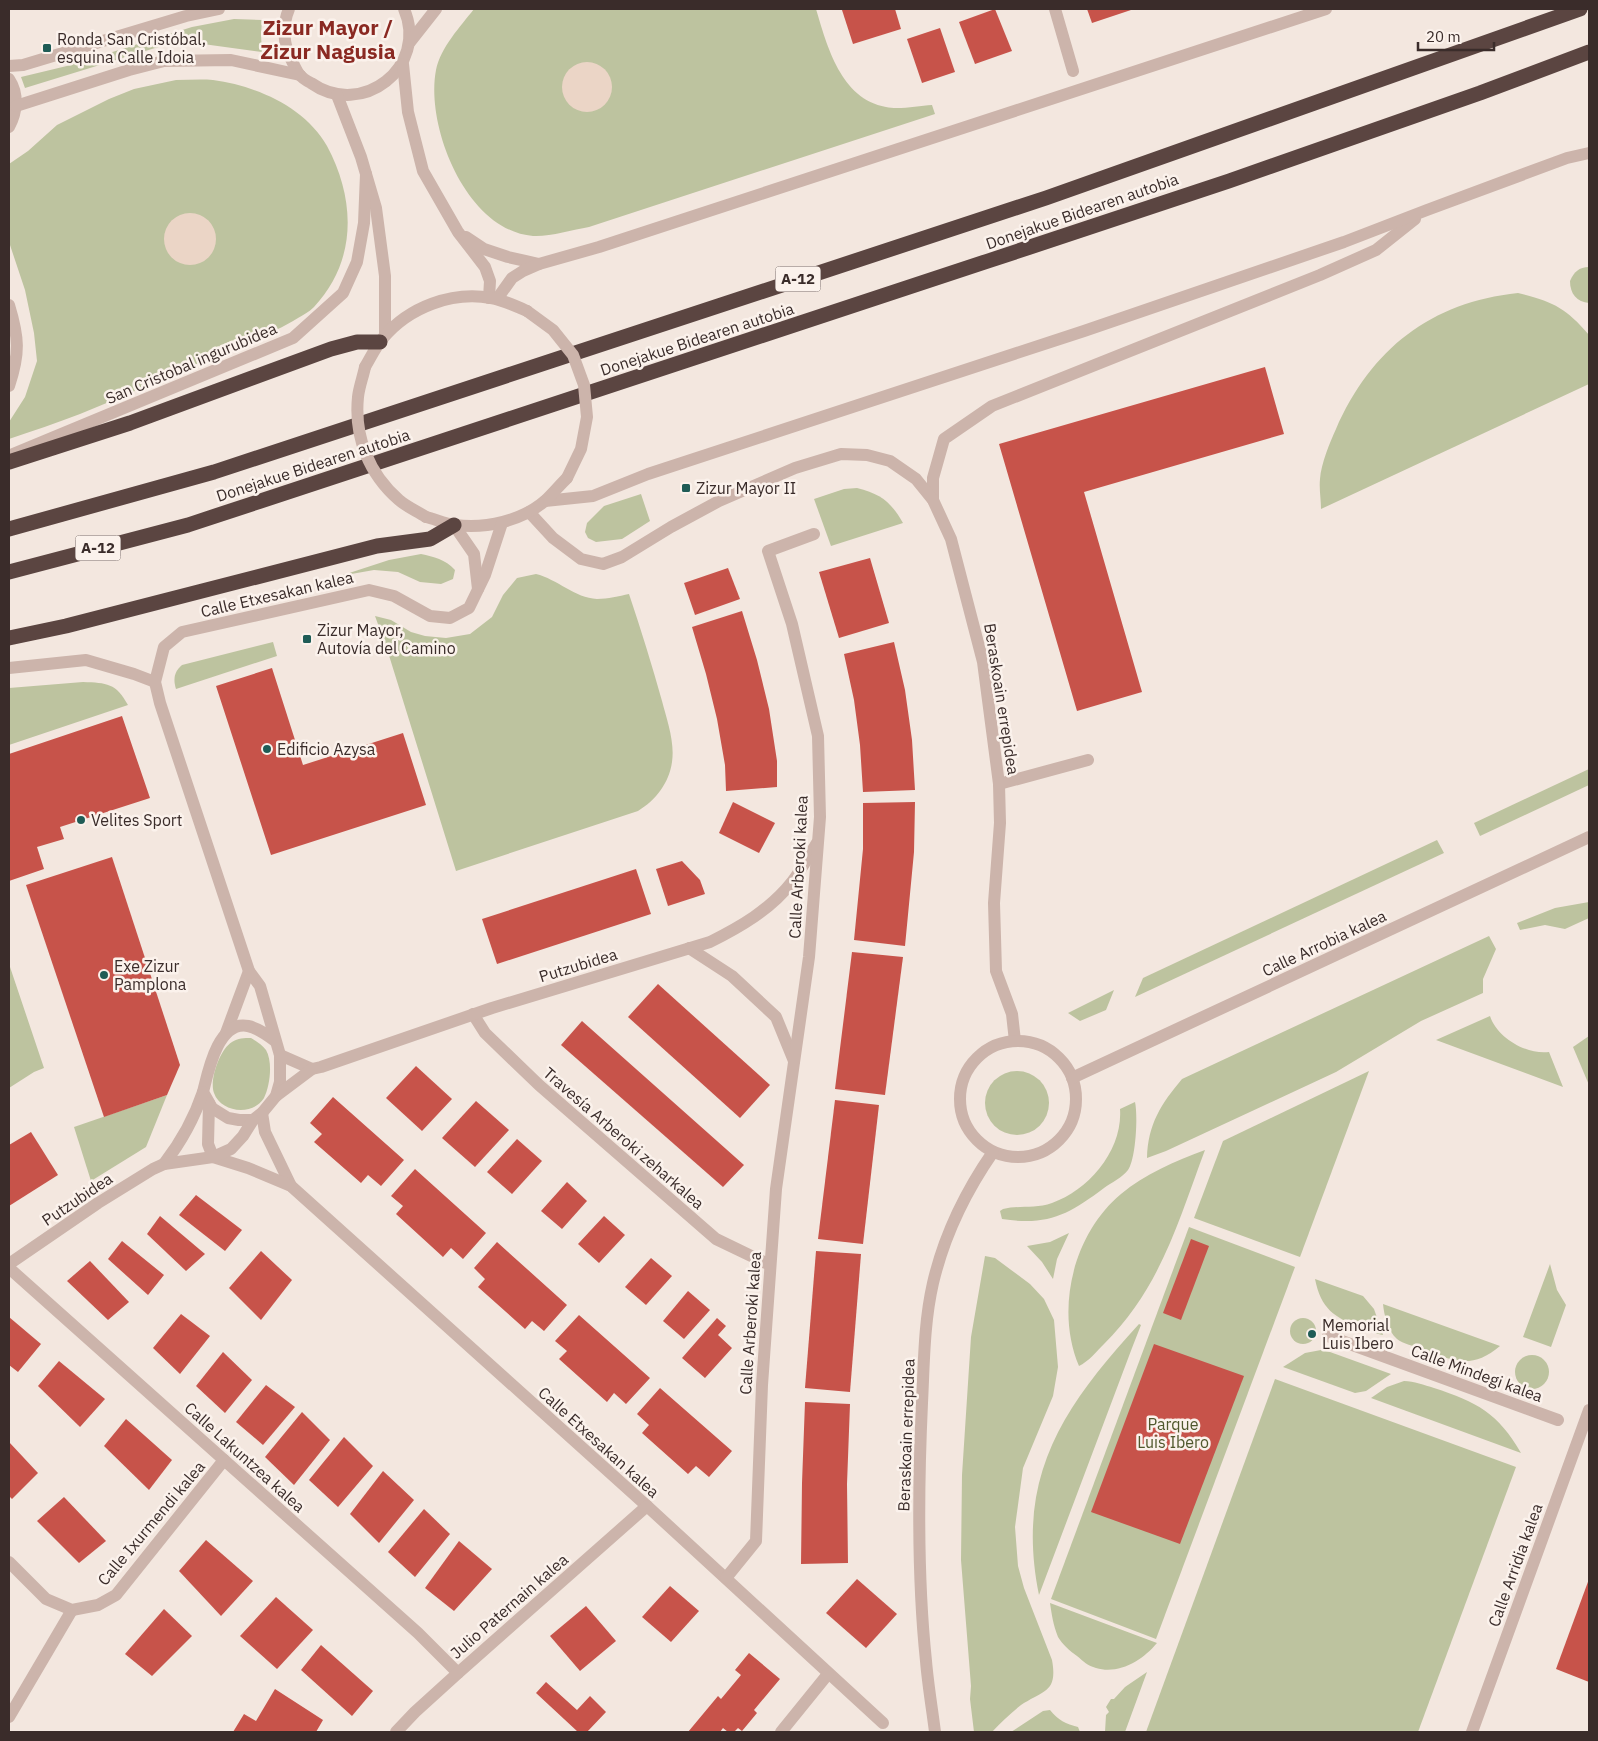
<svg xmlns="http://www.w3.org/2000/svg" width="1598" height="1741" viewBox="0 0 1598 1741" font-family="'IBM Plex Sans',sans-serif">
<rect width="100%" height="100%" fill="#f3e7df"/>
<g fill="#bdc39f">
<path d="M474,9H816C827,46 841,99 886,107C898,110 918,106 932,105L935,114L589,227C572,230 549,237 533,236C467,231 425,127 436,70C441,47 460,27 474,9Z"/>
<polygon points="234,19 262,20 261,35 262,52 203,44 168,44 25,88 21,77 71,65 192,27"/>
<path d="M176,80C188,80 201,79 213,80C257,86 305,107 327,146C356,200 357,261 314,307C309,312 303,315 298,318C276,332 253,339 230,349C180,371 130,394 80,414C57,423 32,431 9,439V422L25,397L37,361L34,333L25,290L9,242V164L28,151L57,125L109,99L134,89Z"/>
<path d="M1589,267V303C1577,302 1570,294 1570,281C1574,272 1579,267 1589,267Z"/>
<path d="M1518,293C1553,302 1565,307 1589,335V384L1321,509C1321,499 1319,489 1320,479C1321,464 1330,442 1336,429C1371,349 1431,302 1518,293Z"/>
<path d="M857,488C881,494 891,502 903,523L831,546L814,499L844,489Z"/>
<polygon points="641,494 650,521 622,539 596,542 588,538 585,532 587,523 604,506"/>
<path d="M421,554C434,557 445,559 455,570L453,579L441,584L420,582L398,572L374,570L340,576L389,560Z"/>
<path d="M536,574C557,579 575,598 597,599C608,599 619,596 629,594C641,630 652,665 662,701C667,720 675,742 672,762C669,783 656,800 638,811L456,871L387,649L375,616L391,620L411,632L425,636L446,638L470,634L492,617L503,595L517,578Z"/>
<path d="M273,642L277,656L176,689C173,679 174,672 182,665Z"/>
<path d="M83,682C107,683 116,683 128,705L9,745V688Z"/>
<polygon points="1589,769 1589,785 1480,836 1474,823"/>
<polygon points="1437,840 1444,853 1135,997 1143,978"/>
<polygon points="1589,902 1589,918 1565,929 1545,925 1520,930 1517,923 1555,908"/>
<path d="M1489,936L1496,949L1483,979V993L1421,1021L1336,1072L1166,1151L1147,1158C1148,1124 1161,1104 1182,1079Z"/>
<polygon points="9,964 44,1068 34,1072 9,1088"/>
<polygon points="1114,990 1106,1010 1080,1021 1068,1013"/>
<path d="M1490,1016C1497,1038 1527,1055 1549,1052L1563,1087L1436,1040Z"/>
<polygon points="1589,1036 1589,1085 1573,1047"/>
<path d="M251,1038C256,1041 262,1045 266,1050C273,1062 270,1086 264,1098C253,1116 221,1113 214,1093C209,1080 220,1049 232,1042C238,1038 244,1038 251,1038Z"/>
<polygon points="1369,1071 1300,1257 1194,1218 1223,1141"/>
<circle cx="1017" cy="1103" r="32"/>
<polygon points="167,1095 146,1147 91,1181 74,1127"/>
<path d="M1135,1102C1138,1115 1136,1159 1128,1170C1123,1177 1111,1183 1104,1188C1068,1215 1048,1226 1002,1219L1000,1211L1003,1209C1019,1205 1035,1209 1052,1203C1089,1190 1123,1150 1120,1109Z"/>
<path d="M1205,1150C1178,1222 1161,1287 1104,1344C1097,1351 1088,1362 1079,1366C1055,1310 1073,1234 1121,1194C1145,1174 1175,1161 1205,1150Z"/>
<polygon points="1189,1227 1295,1267 1156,1639 1051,1599"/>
<polygon points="1069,1233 1057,1259 1053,1279 1042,1262 1027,1246 1050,1242"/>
<path d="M985,1256L995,1258L1030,1284L1044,1299L1054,1320L1058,1367L1053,1396L1023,1468L1015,1527L1018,1566L1024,1588L1052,1660C1058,1693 1043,1690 1021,1705C1011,1713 1001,1722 992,1732H974L970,1699L971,1686L961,1560L962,1475L971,1337Z"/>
<polygon points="1550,1264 1557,1290 1566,1305 1551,1347 1523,1337"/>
<path d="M1315,1279L1363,1296L1374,1309L1383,1335C1376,1334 1368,1330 1361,1328C1334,1317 1321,1309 1315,1279Z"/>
<path d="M1383,1304L1500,1346C1472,1370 1453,1361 1422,1349C1414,1346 1403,1344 1397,1339C1388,1331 1384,1315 1383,1304Z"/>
<circle cx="1303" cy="1331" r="13"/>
<path d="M1139,1324L1141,1325L1132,1348L1039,1595C1015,1477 1063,1407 1139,1324Z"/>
<polygon points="1321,1350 1330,1352 1391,1374 1366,1391 1355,1393 1283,1367 1305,1353"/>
<circle cx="1532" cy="1372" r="17"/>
<polygon points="1275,1379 1516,1467 1418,1732 1146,1732"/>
<path d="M1404,1381C1414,1381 1424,1385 1434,1388C1477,1402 1498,1413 1521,1453L1371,1398L1387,1387Z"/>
<path d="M1050,1603L1157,1643C1143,1660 1119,1675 1096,1668C1088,1666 1083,1661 1077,1656C1070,1651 1062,1644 1058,1637C1053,1624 1052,1616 1050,1603Z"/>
<polygon points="1147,1672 1125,1732 1105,1732 1106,1715 1109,1712 1106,1707 1111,1699 1114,1699 1125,1687"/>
<path d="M1050,1710C1058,1720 1066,1724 1078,1727L1080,1732H1011L1043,1711Z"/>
</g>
<g fill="#ebd5c6">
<circle cx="587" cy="87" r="25"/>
<circle cx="190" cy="239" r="26"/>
</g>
<g fill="#c7534a">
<polygon points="845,9 895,9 901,29 853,44 842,10"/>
<polygon points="995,9 1012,51 975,64 959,22"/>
<polygon points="1087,9 1134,9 1092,23"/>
<polygon points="940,28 955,72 922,83 907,39"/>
<polygon points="1265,367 1284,434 1084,492 1142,692 1077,711 999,444"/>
<polygon points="870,558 889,623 839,638 819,572"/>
<polygon points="728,568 740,599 695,615 684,583"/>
<polygon points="742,611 757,660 769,709 777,761 777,787 726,791 725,765 717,719 706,674 692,627"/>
<polygon points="894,642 905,690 912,740 915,790 863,792 860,745 854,700 844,654"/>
<polygon points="272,668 303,765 403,733 426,805 271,855 216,686"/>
<polygon points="122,716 150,798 60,827 64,839 37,847 44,869 9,881 9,754"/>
<polygon points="733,802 775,823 759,853 719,833"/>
<polygon points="915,802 914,852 905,946 854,940 863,849 863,803"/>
<polygon points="112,857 180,1065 167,1095 104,1117 26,885"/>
<polygon points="682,861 700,880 705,894 668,906 656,869"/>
<polygon points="636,869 651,914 497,964 482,919"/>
<polygon points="852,952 903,957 885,1095 835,1089"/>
<polygon points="658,984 770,1085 740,1118 628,1017"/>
<polygon points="582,1021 744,1165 723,1187 561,1045"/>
<polygon points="416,1066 452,1099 422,1131 386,1098"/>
<polygon points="333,1097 404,1160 381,1186 368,1175 361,1183 314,1142 322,1134 310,1123"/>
<polygon points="835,1100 879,1105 863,1244 818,1239"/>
<polygon points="476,1101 509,1130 475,1167 442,1138"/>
<polygon points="31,1132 58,1175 9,1206 9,1145"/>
<polygon points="517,1139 542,1161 512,1194 487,1172"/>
<polygon points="415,1169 486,1233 463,1259 451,1248 443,1257 396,1214 403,1206 391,1196"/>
<polygon points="567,1182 587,1201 562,1229 541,1211"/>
<polygon points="196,1195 242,1230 225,1251 179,1215"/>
<polygon points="160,1216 205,1254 186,1271 147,1234"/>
<polygon points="604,1216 625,1235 599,1263 578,1244"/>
<polygon points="1191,1239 1209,1246 1181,1320 1163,1313"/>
<polygon points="122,1241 164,1275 148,1295 108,1259"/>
<polygon points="497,1242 567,1305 544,1331 532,1321 525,1329 478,1287 485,1279 474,1268"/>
<polygon points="261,1251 292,1280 261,1320 229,1288"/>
<polygon points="816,1251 861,1254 850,1392 805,1388"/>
<polygon points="651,1258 672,1276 646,1305 625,1287"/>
<polygon points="90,1261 129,1302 108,1320 67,1281"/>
<polygon points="688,1291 710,1310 684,1339 663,1321"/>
<polygon points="181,1314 210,1336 180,1374 153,1348"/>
<polygon points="579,1315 650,1378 626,1404 614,1393 607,1402 559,1359 567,1351 555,1341"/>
<polygon points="9,1317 41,1344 18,1372 9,1365"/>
<polygon points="717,1318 726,1326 718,1335 732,1348 705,1378 682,1358"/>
<polygon points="1154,1344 1244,1376 1180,1544 1091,1512"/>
<polygon points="223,1352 252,1380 225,1413 196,1386"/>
<polygon points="59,1361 105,1399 80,1427 38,1386"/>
<polygon points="266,1385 295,1407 263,1445 236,1422"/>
<polygon points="660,1388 732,1451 709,1477 696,1466 688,1474 642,1433 649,1425 637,1414"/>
<polygon points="805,1402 850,1404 847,1484 848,1563 801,1564 802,1483"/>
<polygon points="302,1412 330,1440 294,1485 265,1457"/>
<polygon points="126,1419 172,1460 149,1490 104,1446"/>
<polygon points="344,1437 373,1466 338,1507 309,1480"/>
<polygon points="9,1442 38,1473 12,1499 9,1496"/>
<polygon points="383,1471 414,1500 379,1543 350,1514"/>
<polygon points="64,1497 106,1541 79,1563 37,1521"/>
<polygon points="424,1509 450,1534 415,1577 388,1552"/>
<polygon points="206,1540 253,1581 221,1616 179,1571"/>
<polygon points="459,1541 492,1569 454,1611 425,1588"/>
<polygon points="857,1579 897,1614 866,1648 826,1613"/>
<polygon points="1589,1579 1589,1682 1556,1669"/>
<polygon points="670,1586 699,1611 671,1642 642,1617"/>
<polygon points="276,1597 313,1630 277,1669 240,1636"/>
<polygon points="586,1606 616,1641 580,1671 550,1636"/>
<polygon points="164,1609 192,1636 152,1676 125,1654"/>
<polygon points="321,1645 373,1691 352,1716 301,1670"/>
<polygon points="749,1653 780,1679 754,1710 757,1713 742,1731 738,1728 734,1732 728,1732 723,1728 720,1732 688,1732 718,1696 721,1699 741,1675 735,1670"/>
<polygon points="546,1682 577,1710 590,1696 606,1712 587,1732 578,1732 536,1693"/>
<polygon points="275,1689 323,1720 316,1732 233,1732 244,1714 256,1721"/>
</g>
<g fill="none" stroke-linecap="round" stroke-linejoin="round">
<g stroke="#ccb4ab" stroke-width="12">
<path d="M289,9C282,25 283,45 292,61C294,65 296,70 299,74C302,78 307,81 311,83C362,119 429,67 404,9"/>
<polyline points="1055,9 1073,71"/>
<polyline points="410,42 436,9"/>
<polyline points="403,64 408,112 423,171 458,232 485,267 490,281 489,298"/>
<polyline points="9,66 23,65 186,16 219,9"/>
<path d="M9,79C19,94 17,112 9,127"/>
<polyline points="337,95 361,157 376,208 385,276 385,335"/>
<polyline points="16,106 129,70 164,61 231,60 300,75"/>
<polyline points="466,237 484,249 508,257 539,264"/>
<polyline points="497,299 512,278 523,271 539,264 599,247 1326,9"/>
<path d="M9,305C19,338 20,353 9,386"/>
<path d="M365,367C371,357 376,346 383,338C409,307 452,291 491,298C503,300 516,306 527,311"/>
<polyline points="13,454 293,338 343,293 357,262 364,223 366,174"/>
<polyline points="933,500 933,478 944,439 992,406 1320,275 1376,250 1415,219"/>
<polyline points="545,501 593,496 648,474 1084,331 1344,242 1427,210 1567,158 1589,153"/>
<polyline points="529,512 553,538 581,559 603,564 622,557 671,527 719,501 795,468 841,454 867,455 890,461 916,479 933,500 951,539 983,662 999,784 1000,823 994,903 996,971 1012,1014 1015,1041"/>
<path d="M426,517C435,519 445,524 455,525C486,529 522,521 546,500C553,493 560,485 567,478"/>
<polyline points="454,525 474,554 478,589"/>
<polyline points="9,668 86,660 134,674 155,682"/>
<polyline points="999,784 1088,760"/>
<polyline points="689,948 732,976 776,1017 794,1061"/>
<polyline points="473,1014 485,1033 539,1085 716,1239 770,1265"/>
<polyline points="226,1033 249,971"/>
<circle cx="1018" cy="1099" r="58"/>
<path d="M275,1041C267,1035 258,1028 248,1026C218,1020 208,1072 203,1092L212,1108L228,1118L239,1120H253L262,1113L276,1096L280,1082V1055L260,986L249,971L160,703L155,682L164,647L182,632L369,590L394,596L430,616L450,618L469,608L485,575L502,523"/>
<polyline points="280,1055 312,1069"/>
<polyline points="1072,1078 1589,837"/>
<path d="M276,1096L312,1069L321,1067L492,1008L710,942C740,927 770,910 792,882C801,870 809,856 817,843"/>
<polyline points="209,1103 208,1144 213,1157"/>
<polyline points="262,1113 265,1132 291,1186"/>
<polyline points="213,1157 248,1168 291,1186 647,1506 883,1723"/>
<path d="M164,1164C181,1142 194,1119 203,1092"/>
<polyline points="9,1264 98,1203 153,1169 164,1164 213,1157 231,1149 243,1136 253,1120"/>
<polyline points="9,1268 418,1633 458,1673"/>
<polyline points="1328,1336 1558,1420"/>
<polyline points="9,1562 46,1599 72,1610 98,1605 116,1595 224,1460"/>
<polyline points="726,1578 756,1541 762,1385 776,1189 809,957 820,817 818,736 792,624 768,551 814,534"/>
<polyline points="9,1717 72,1610"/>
<polyline points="396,1732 415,1712 458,1673 647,1506"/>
<polyline points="781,1732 828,1674"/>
<path d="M935,1732C932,1708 928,1685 926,1661C917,1575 918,1489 922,1403C924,1363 924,1322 933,1283C944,1236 966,1191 993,1152"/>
<polyline points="1472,1732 1589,1410"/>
</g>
<g stroke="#5b4541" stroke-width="15">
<polyline points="9,462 130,423 331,349 357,342 380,342"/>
<polyline points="9,529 214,472 1046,198 1580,9"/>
<polyline points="9,572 188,525 988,261 1229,181 1480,93 1589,52"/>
<polyline points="9,638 66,626 377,546 430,539 454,525"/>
</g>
<g stroke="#ccb4ab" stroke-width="12">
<polyline points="527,311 553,330 573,355 584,385 587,417 581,449 567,478"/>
<path d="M365,367C363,377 359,387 358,397C354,437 369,474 399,500C407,507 417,511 426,517"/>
</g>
</g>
<g fill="#1f5c56" stroke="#fbf2ec" stroke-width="2">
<rect x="42" y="43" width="10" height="10" rx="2.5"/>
<rect x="681" y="483" width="10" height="10" rx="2.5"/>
<rect x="302" y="634" width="10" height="10" rx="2.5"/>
<circle cx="267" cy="749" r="5"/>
<circle cx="81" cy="820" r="5"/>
<circle cx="104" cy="975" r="5"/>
<circle cx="1312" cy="1334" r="5"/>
</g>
<g text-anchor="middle" stroke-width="5" stroke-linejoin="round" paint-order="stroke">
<g fill="#fbf2ec" stroke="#746764" stroke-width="1">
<rect x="775.5" y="266.5" width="45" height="25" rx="4"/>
<rect x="75.5" y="535.5" width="45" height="25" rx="4"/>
</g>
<g font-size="15" font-weight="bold" fill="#3a2c2a">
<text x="798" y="284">A-12</text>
<text x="98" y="553">A-12</text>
</g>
<g font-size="16" fill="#3a2c2a" stroke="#fbf2ec" text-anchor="start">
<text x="57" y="45">Ronda San Cristóbal,<tspan x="57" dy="18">esquina Calle Idoia</tspan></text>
<text x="696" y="494">Zizur Mayor II</text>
<text x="317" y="636">Zizur Mayor,<tspan x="317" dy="18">Autovía del Camino</tspan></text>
<text x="277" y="755">Edificio Azysa</text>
<text x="91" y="826">Velites Sport</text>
<text x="114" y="972">Exe Zizur<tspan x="114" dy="18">Pamplona</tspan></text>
<text x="1322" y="1331">Memorial<tspan x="1322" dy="18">Luis Ibero</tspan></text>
</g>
<g font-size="16" fill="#3a2c2a" stroke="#fbf2ec">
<text transform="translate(1082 211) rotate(-19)" y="6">Donejakue Bidearen autobia</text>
<text transform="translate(697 339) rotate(-18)" y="6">Donejakue Bidearen autobia</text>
<text transform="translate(191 363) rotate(-23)" y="6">San Cristobal ingurubidea</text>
<text transform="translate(313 465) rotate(-18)" y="6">Donejakue Bidearen autobia</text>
<text transform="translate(277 594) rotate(-13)" y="6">Calle Etxesakan kalea</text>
<text transform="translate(1002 699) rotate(81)" y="6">Beraskoain errepidea</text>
<text transform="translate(798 867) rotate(-87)" y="6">Calle Arberoki kalea</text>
<text transform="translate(1324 943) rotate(-25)" y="6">Calle Arrobia kalea</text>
<text transform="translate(578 965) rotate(-17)" y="6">Putzubidea</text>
<text transform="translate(624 1138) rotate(41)" y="6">Travesía Arberoki zeharkalea</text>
<text transform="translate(77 1199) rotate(-34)" y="6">Putzubidea</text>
<text transform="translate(750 1323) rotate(-86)" y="6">Calle Arberoki kalea</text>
<text transform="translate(1477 1373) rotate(20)" y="6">Calle Mindegi kalea</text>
<text transform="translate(906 1435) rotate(-88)" y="6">Beraskoain errepidea</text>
<text transform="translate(599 1442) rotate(42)" y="6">Calle Etxesakan kalea</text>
<text transform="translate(245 1457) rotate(42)" y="6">Calle Lakuntzea kalea</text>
<text transform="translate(151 1523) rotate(-50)" y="6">Calle Ixurmendi kalea</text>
<text transform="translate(1515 1565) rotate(-70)" y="6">Calle Arridia kalea</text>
<text transform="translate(509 1606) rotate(-41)" y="6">Julio Paternain kalea</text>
</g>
<g font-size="16" fill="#50582d" stroke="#fbf2ec">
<text x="1173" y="1430">Parque<tspan x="1173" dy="18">Luis Ibero</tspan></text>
</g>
<g font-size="21" font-weight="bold" fill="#8a2922" stroke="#fbf2ec">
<text x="328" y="35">Zizur Mayor /<tspan x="328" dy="24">Zizur Nagusia</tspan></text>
</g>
</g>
<rect width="1598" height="1741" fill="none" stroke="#3a2c2a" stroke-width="20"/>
<path d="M1418 42v8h76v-8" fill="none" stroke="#3a2c2a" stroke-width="2.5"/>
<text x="1426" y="42" font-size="15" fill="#3a2c2a" stroke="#fbf2ec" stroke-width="4" paint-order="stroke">20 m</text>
</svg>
